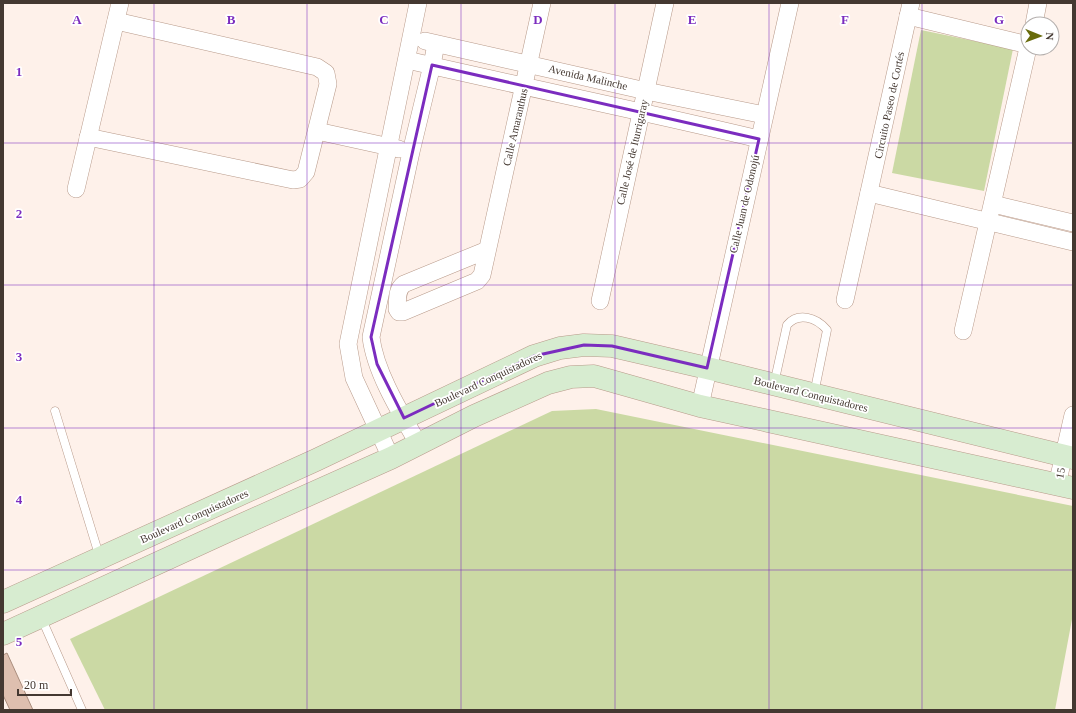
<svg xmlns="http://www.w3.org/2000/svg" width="1076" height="713" viewBox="0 0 1076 713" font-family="Georgia,serif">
<rect width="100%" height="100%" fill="#fef1ea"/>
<g fill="#cbd9a4">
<polygon points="921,30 1013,49 984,191 892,173"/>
<polygon points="596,409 1073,506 1073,614 1055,710 105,710 70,639 552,411"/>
</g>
<polygon fill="#debfaf" stroke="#aa8d7d" points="7,653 33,710 10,710 3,695 3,655"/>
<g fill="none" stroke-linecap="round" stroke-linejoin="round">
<g stroke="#b89a8a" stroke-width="9">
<g id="lane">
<path d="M774,384L787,325C798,312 816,317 827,330L814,394"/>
<polyline points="55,411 100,558"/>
<polyline points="41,617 82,710"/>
</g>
</g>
<g stroke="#b89a8a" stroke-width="18">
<g id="street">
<polyline points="908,16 1028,45"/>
<polyline points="1034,24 1038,3"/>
<polyline points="425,41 646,91 764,115"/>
<path d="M407,60C524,87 642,111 759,139"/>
<polyline points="317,131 399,149"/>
<polyline points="88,137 293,180 300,179 306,172 328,84 326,73 317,67 116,21"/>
<polyline points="76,189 120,3"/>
<polyline points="869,193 1073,242"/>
<polyline points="993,204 1073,223"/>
<path d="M487,250L404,284C396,290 398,300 397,309L399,312H403L477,281L482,275L542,3"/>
<polyline points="845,300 911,3"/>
<polyline points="600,301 665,3"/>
<polyline points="963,331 1028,48"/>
<polyline points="700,406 790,3"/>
<path d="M419,445C401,414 375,372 371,337L411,152L432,65L436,44"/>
<polyline points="391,458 354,378 348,344 418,3"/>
<polyline points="1057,485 1073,415"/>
</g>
</g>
<g stroke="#b89a8a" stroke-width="23">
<g id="secondary">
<polyline points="3,602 316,460 534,356 560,348 584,345 612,346 707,368 1073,458"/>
<polyline points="3,634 230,530 391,458 474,416 548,383 571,377 594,376 700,406 1073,488"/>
</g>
</g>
<use href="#lane" stroke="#fff" stroke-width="8"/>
<use href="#street" stroke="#fff" stroke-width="17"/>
<use href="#secondary" stroke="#d7ecd0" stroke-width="22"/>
</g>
<path fill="none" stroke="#7b2cbf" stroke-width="3" stroke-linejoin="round" d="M432,65L759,139L707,368L612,346L584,345L534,356L404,418L377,364L371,337Z"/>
<path fill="none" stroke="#7b2cbf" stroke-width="1" stroke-opacity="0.55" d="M154,3V710M307,3V710M461,3V710M615,3V710M769,3V710M922,3V710M3,143H1073M3,285H1073M3,428H1073M3,570H1073"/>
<g text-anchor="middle" stroke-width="3.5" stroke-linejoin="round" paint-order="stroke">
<g font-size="11" fill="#443831" stroke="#fff">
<text transform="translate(588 77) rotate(13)" y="4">Avenida Malinche</text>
<text transform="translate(889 105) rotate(-78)" y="4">Circuito Paseo de Cortés</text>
<text transform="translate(515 127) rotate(-77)" y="4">Calle Amaranthus</text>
<text transform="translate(632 152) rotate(-77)" y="4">Calle José de Iturrigaray</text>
<text transform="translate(744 204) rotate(-77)" y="4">Calle Juan de Odonojú</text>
<text transform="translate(488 379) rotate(-25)" y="4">Boulevard Conquistadores</text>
<text transform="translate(811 394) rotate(14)" y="4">Boulevard Conquistadores</text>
<text transform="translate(1060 473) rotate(-79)" y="4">15</text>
<text transform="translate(194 516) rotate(-24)" y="4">Boulevard Conquistadores</text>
</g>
</g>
<g font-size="13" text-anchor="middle" font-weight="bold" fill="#7b2cbf" stroke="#fff" stroke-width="3.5" stroke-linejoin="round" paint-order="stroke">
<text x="77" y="24">A</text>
<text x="231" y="24">B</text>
<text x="384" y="24">C</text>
<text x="538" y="24">D</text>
<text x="692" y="24">E</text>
<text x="845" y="24">F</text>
<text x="999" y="24">G</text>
<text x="19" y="76">1</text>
<text x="19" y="218">2</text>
<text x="19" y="361">3</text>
<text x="19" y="504">4</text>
<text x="19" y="646">5</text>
</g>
<rect width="1076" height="713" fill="none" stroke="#443831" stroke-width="8"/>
<g transform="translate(1040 36) rotate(91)"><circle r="19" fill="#ffffff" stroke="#b4afad"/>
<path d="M0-3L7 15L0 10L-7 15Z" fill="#686b0b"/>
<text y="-6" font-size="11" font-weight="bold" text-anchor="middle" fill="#443831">N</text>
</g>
<path d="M18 689v6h53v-6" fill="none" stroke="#443831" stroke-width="2"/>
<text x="24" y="689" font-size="12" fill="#443831" stroke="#ffffff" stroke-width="3" paint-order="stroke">20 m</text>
</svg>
